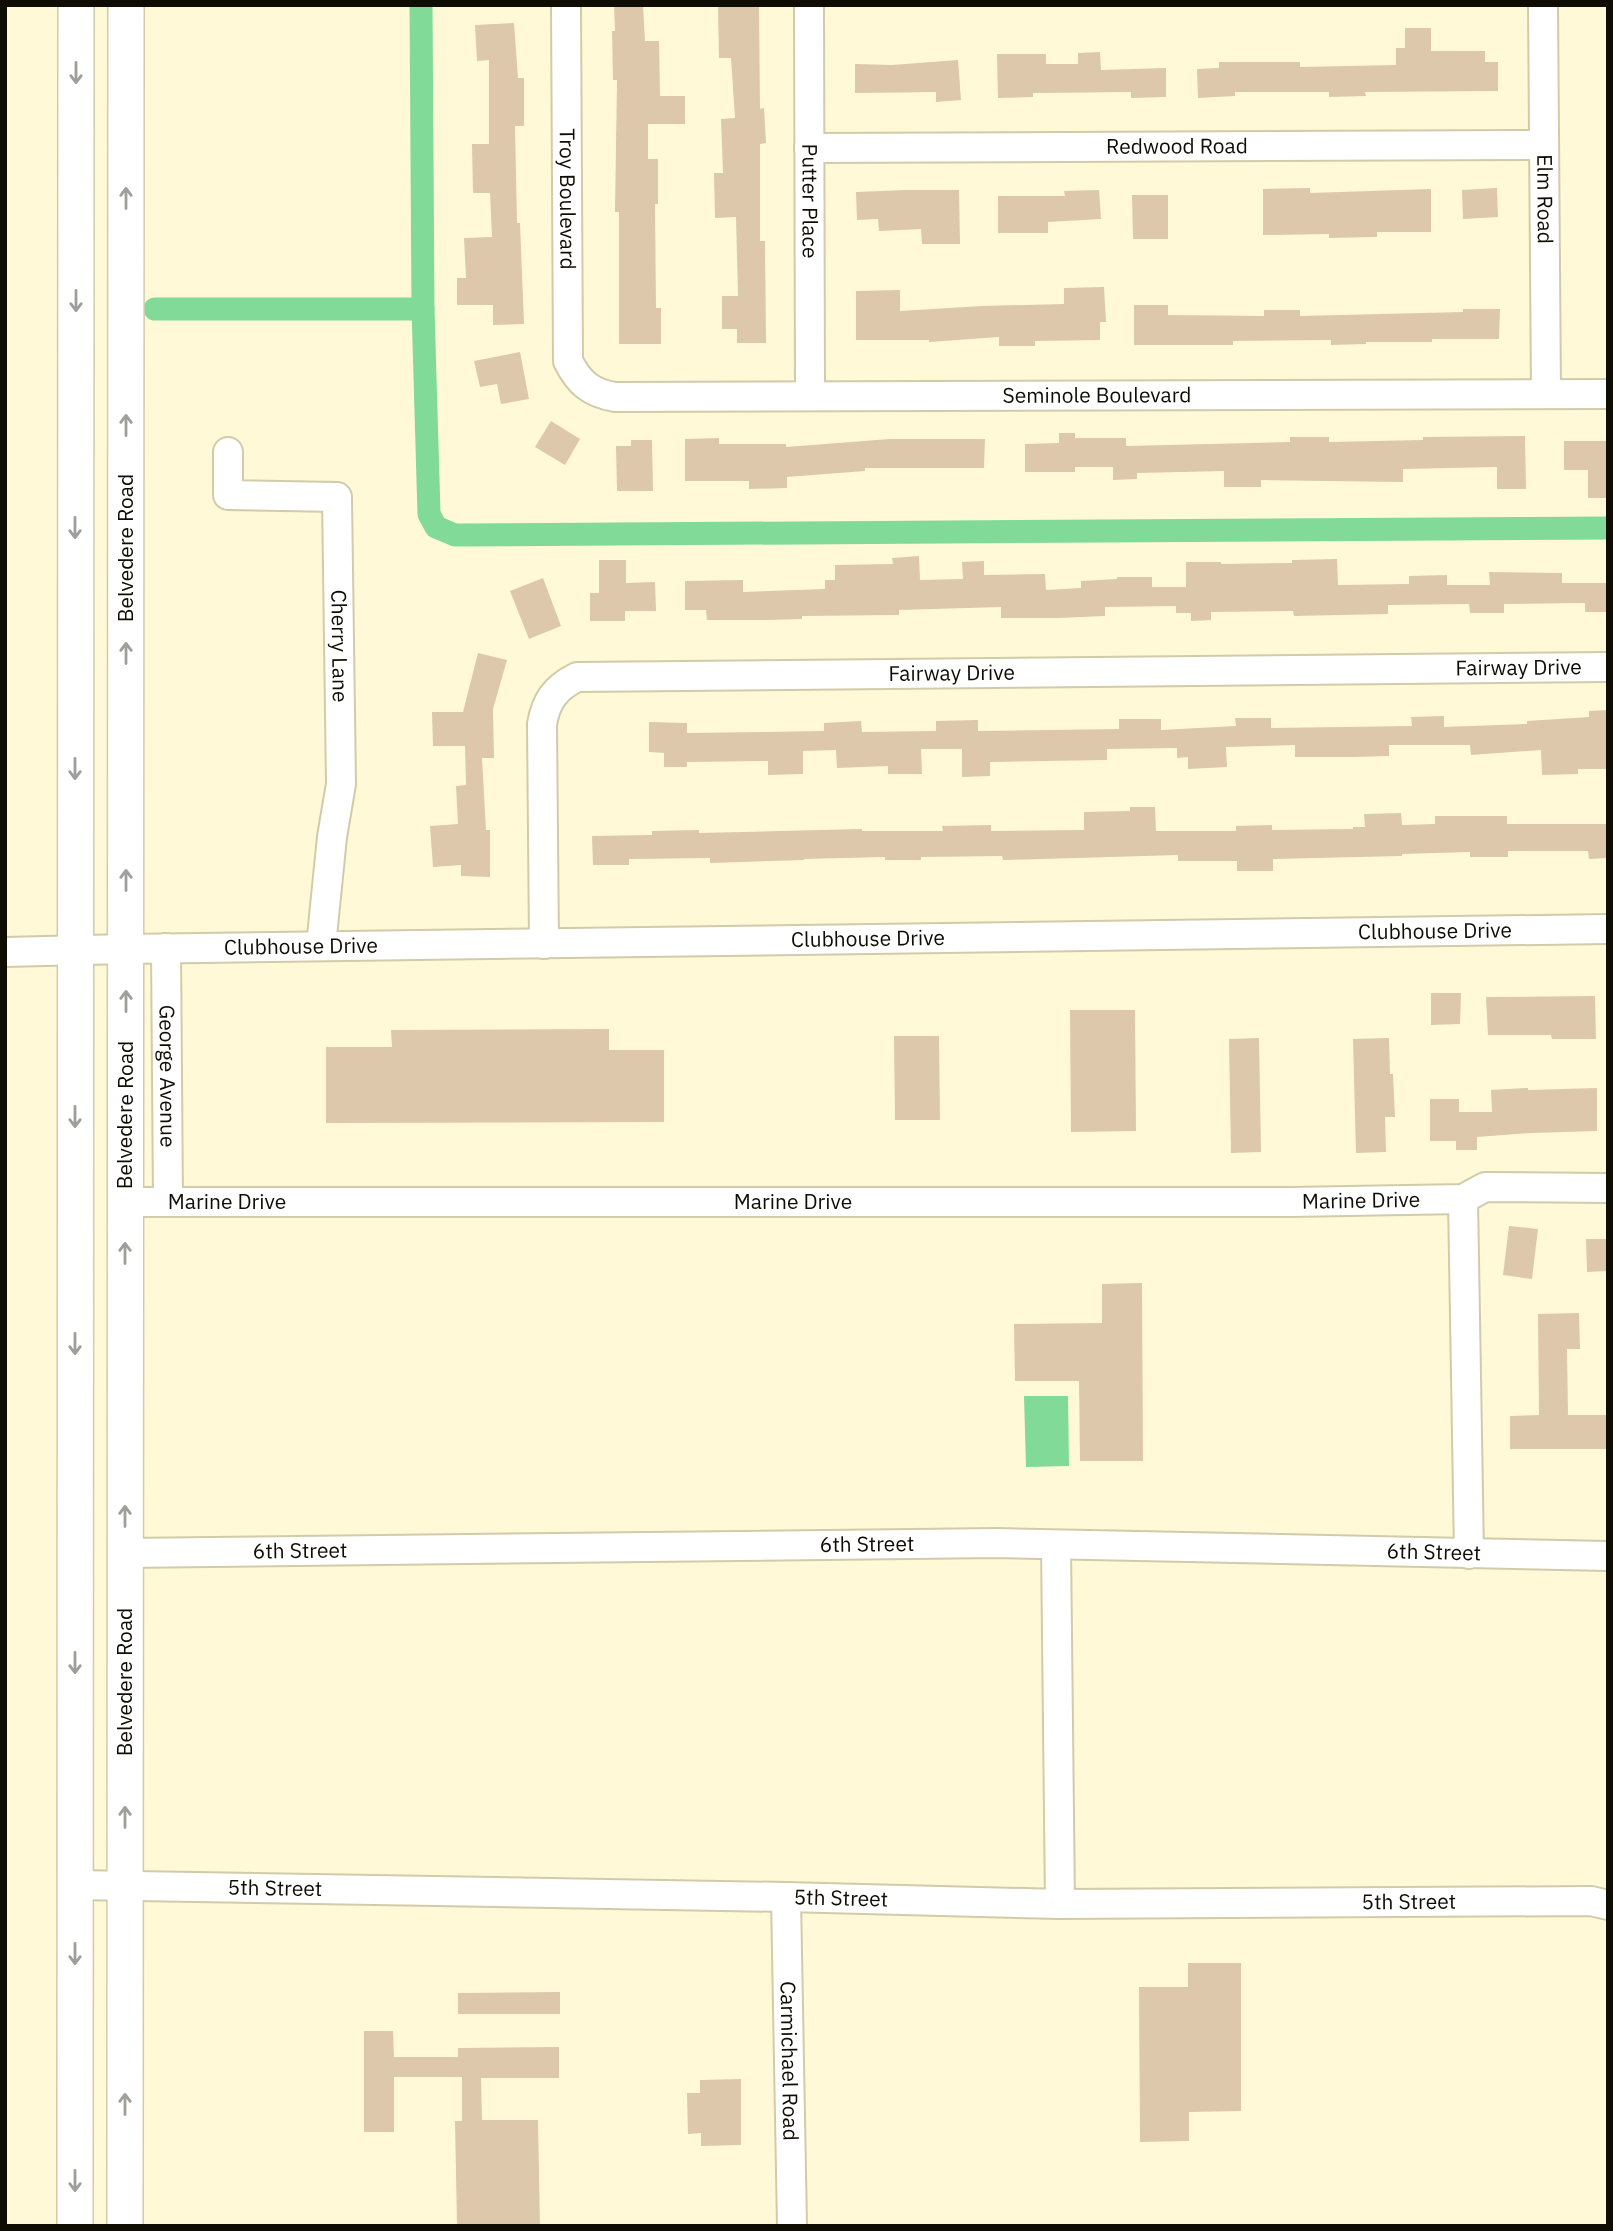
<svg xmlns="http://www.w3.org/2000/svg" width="1613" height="2231" viewBox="0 0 1613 2231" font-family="'IBM Plex Sans',sans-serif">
<rect width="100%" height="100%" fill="#fff9d7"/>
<polygon fill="#81da97" points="1024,1396 1068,1396 1069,1466 1026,1467"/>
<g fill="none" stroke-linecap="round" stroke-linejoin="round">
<g stroke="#81da97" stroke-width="23">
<polyline points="421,5 423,309 429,514 436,527 455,535 1608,528"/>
<polyline points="155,309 423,309"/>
</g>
</g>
<g fill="#ddc8ac">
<polygon points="614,5 643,5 645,41 659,41 660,96 685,96 685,124 648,124 648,159 658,159 658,204 655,204 656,308 661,308 661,344 619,344 619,212 615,212 617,80 613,80 612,31 615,31"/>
<polygon points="718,5 759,5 760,109 764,108 766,143 760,144 760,241 765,241 766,343 737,343 737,329 722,329 722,296 738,296 736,217 715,218 714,173 723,173 721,119 735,118 731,58 719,58"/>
<polygon points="514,23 518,78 524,78 524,126 515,126 517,223 520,223 524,324 493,325 493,305 457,305 457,278 466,278 464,238 492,237 490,193 473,193 472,144 489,144 489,60 477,61 475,25"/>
<polygon points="1405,28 1431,28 1431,51 1485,51 1485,62 1498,62 1498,91 1365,92 1366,96 1329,97 1329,92 1235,92 1235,96 1198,98 1197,69 1219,68 1219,62 1300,62 1300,67 1396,65 1396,48 1405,48"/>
<polygon points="1100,52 1101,70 1166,68 1166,97 1131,98 1131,92 1033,93 1033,97 998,98 997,54 1046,54 1046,64 1078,64 1078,53"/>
<polygon points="958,60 961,100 936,102 936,92 855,93 855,64 892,65"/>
<polygon points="1310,188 1310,193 1431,189 1431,232 1377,232 1377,237 1329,238 1329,234 1263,235 1263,189"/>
<polygon points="1497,188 1498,217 1463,219 1462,190"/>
<polygon points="906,190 959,190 960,244 922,244 921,229 879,231 878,219 857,220 856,192"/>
<polygon points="1099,190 1101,219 1048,222 1048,233 998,233 998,196 1065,196 1064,191"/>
<polygon points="1132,195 1168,195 1168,239 1133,239"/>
<polygon points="1104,287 1106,322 1100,322 1100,340 1035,341 1035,346 999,346 999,337 929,342 929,340 856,340 856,291 900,290 900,311 982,306 1064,304 1064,288"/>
<polygon points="1134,305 1168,305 1168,315 1264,316 1264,310 1300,310 1300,316 1463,312 1463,309 1500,309 1499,339 1432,339 1432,342 1366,342 1366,344 1331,345 1331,340 1233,341 1233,345 1134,345"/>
<polygon points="520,352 529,399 501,404 497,384 480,387 474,361"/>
<polygon points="551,421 580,439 565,465 535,447"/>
<polygon points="1059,433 1075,433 1075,438 1126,438 1126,446 1290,442 1290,437 1329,437 1329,442 1423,440 1423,437 1525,436 1526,489 1497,489 1497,467 1403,469 1403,482 1261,480 1261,487 1224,487 1224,471 1137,473 1137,479 1113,480 1113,467 1075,467 1075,472 1025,472 1025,444 1059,443"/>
<polygon points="719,438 719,444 786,444 786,447 890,439 985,439 984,468 865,468 865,471 787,477 787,488 749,489 749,481 685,481 685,439"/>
<polygon points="631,440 652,440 653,491 617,491 616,446 631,446"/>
<polygon points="1564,441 1608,441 1608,498 1588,498 1588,470 1564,470"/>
<polygon points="919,556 920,580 963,579 962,562 984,561 984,575 1045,574 1046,590 1081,588 1081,581 1117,579 1117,577 1152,577 1152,587 1186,587 1186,562 1221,562 1221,564 1292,563 1292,560 1337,559 1338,585 1409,584 1409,576 1447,575 1447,585 1490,585 1489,572 1562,573 1562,583 1608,583 1608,612 1585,612 1585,603 1504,604 1504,613 1470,613 1469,604 1388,605 1388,614 1294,616 1293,611 1211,612 1211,620 1191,621 1191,613 1176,613 1176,606 1105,607 1105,616 1058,618 1001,618 1001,607 899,610 899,615 802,616 802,619 767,620 707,620 706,610 685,610 685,581 743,580 743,592 825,589 825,580 835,580 835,565 893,564 892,558"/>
<polygon points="599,560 626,560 626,583 655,582 656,611 625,611 625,621 590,621 590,593 599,593"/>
<polygon points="543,578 561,626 529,639 510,591"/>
<polygon points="478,653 507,660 493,709 494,758 482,758 486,830 490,830 490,877 461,876 461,865 433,867 430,826 458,824 456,786 466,785 465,746 433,746 432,712 463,712"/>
<polygon points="1608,710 1608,769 1578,769 1578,774 1542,775 1541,750 1471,755 1470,745 1389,745 1389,756 1352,757 1295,757 1295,745 1226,747 1227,767 1188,769 1188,757 1177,758 1177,748 1107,749 1107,760 990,762 990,776 962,777 962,749 921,749 922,774 888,774 888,766 837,768 836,750 803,751 803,774 768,775 768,761 687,762 687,767 664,767 664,753 649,752 649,722 687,723 687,733 767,732 824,731 824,723 861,721 862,732 936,731 936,721 978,720 978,731 1119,729 1119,719 1161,719 1161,730 1236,726 1235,718 1271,718 1271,728 1412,726 1411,717 1444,716 1444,727 1527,724 1527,721 1589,717 1589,711"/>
<polygon points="1130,807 1155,807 1156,831 1236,831 1236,826 1272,825 1272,830 1353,829 1353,827 1365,827 1364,814 1401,813 1402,825 1435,824 1435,816 1507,816 1507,824 1608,824 1608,858 1589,859 1588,851 1508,851 1508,857 1470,857 1470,852 1402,854 1402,856 1273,859 1273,871 1237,871 1237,861 1178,861 1178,855 1003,860 1002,856 921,857 921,860 885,860 885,857 804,859 804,860 710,863 710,858 629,859 629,865 593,865 592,836 652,835 652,831 699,830 699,833 862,829 862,831 943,831 942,826 991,825 991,831 1084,830 1084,812 1130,811"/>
<polygon points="1431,993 1461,993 1460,1024 1431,1025"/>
<polygon points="1595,996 1596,1039 1552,1039 1551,1035 1488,1035 1486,997"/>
<polygon points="1070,1010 1135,1010 1136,1131 1071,1132"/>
<polygon points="609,1029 609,1050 664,1050 664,1122 326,1123 326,1047 392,1047 391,1030"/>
<polygon points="894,1036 939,1036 940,1120 895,1120"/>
<polygon points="1259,1038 1261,1152 1231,1153 1229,1039"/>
<polygon points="1389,1038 1390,1074 1393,1074 1395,1117 1385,1117 1386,1152 1356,1153 1353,1039"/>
<polygon points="1528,1088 1528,1090 1597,1088 1597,1131 1531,1133 1477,1137 1477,1150 1456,1150 1456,1141 1430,1141 1430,1099 1459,1099 1459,1112 1492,1112 1491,1090"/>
<polygon points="1509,1226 1538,1229 1532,1279 1503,1275"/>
<polygon points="1586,1239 1608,1239 1608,1271 1587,1272"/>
<polygon points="1142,1283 1143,1461 1080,1461 1079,1381 1015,1381 1014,1324 1102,1323 1102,1284"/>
<polygon points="1579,1313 1580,1349 1567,1349 1568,1415 1608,1415 1608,1449 1510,1449 1510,1416 1539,1415 1538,1314"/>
<polygon points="1188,1963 1241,1963 1241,2111 1189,2112 1189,2141 1140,2142 1139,1987 1188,1987"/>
<polygon points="560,1992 560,2014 458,2014 458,1993"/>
<polygon points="364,2031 393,2031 394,2057 458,2057 458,2048 559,2047 559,2078 481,2078 482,2120 538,2120 540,2226 457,2226 455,2121 462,2121 462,2077 394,2077 394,2132 364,2132"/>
<polygon points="741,2079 741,2145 701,2146 701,2133 688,2134 687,2093 700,2093 700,2080"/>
</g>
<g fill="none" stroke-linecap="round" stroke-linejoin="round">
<g stroke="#d1cbaa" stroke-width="32">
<g id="minor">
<path id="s1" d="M566,5L568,361C579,383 591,393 615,397L1608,394"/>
<path id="s2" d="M809,5L810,396"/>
<path id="s3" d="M1543,5L1546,393"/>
<path id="s4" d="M809,148L1544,145"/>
<path id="s5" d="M228,452V495L337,497L341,784L332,837L321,946"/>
<path id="s6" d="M544,944L542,724C546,701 555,688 577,677L1608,667"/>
<path id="s7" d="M166,948L168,1202"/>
<path id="s8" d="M5,952L126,949L1608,929"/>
<polyline points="1463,1199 1469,1554"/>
<path id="s9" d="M125,1202H1291L1463,1199L1485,1187L1608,1188"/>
<polyline points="1056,1545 1060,1904"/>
<path id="s10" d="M125,1553L997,1543L1608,1556"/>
<path id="s11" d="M75,1885L786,1897L1060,1904L1591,1901L1608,1905"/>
<path id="s12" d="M786,1897L792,2226"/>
</g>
</g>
<g stroke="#d1cbaa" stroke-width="38">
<g id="major">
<polyline points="75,2226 76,5"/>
<path id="s13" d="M125,2226L126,5"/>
</g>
</g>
<use href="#minor" stroke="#fff" stroke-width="28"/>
<use href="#major" stroke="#fff" stroke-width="35"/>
</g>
<defs><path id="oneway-shaft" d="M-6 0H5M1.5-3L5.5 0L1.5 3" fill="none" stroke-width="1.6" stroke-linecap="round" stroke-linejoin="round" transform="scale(1.75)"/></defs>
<g stroke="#9f9e9a">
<use href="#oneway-shaft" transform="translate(76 73) rotate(90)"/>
<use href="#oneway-shaft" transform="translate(126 198) rotate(-90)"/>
<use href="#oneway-shaft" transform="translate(76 301) rotate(90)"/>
<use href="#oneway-shaft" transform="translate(126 425) rotate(-90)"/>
<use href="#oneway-shaft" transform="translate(75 528) rotate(90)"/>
<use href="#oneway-shaft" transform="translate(126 653) rotate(-90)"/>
<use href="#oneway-shaft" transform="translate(75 769) rotate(90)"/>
<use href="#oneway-shaft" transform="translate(126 880) rotate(-90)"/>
<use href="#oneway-shaft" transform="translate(126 1001) rotate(-90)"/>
<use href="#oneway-shaft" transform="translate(75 1117) rotate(90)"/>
<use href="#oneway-shaft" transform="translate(125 1253) rotate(-90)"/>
<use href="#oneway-shaft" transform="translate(75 1344) rotate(90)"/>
<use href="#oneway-shaft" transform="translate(125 1516) rotate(-90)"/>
<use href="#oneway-shaft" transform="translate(75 1663) rotate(90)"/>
<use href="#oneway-shaft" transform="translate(125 1817) rotate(-90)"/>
<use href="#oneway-shaft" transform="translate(75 1954) rotate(90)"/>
<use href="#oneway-shaft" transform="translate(125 2104) rotate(-90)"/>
<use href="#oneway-shaft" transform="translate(75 2181) rotate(90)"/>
</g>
<g text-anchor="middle" stroke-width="5" stroke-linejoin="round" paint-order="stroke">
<g font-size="21" fill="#0f0d03" stroke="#fff">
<text dy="7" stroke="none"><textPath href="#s4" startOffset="368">Redwood Road</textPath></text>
<text dy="7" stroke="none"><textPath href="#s1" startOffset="194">Troy Boulevard</textPath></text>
<text dy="7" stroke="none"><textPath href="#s3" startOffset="194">Elm Road</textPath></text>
<text dy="7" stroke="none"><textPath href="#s2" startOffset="196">Putter Place</textPath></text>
<text dy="7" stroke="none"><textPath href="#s1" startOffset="900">Seminole Boulevard</textPath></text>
<text dy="7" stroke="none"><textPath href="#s13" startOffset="1678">Belvedere Road</textPath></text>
<text dy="7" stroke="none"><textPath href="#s5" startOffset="301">Cherry Lane</textPath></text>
<text dy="7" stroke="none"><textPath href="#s6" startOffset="1223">Fairway Drive</textPath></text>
<text dy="7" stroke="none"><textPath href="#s6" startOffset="656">Fairway Drive</textPath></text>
<text dy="7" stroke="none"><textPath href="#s8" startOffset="1430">Clubhouse Drive</textPath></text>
<text dy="7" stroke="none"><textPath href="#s8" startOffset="863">Clubhouse Drive</textPath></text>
<text dy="7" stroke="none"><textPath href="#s8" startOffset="296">Clubhouse Drive</textPath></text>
<text dy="7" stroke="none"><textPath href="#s7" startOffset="128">George Avenue</textPath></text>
<text dy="7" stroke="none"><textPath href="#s13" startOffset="1111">Belvedere Road</textPath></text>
<text dy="7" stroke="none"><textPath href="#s9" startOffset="1236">Marine Drive</textPath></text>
<text dy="7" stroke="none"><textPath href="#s9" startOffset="102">Marine Drive</textPath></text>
<text dy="7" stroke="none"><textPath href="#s9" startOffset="668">Marine Drive</textPath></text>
<text dy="7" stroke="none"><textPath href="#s10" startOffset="742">6th Street</textPath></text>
<text dy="7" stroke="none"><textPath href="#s10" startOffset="175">6th Street</textPath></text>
<text dy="7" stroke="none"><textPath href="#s10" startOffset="1309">6th Street</textPath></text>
<text dy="7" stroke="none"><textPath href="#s13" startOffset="544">Belvedere Road</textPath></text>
<text dy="7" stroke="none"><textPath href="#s11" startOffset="200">5th Street</textPath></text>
<text dy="7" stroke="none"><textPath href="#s11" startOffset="766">5th Street</textPath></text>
<text dy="7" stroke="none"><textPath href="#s11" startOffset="1334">5th Street</textPath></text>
<text dy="7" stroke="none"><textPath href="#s12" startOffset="164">Carmichael Road</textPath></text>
</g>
</g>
<rect width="1613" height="2231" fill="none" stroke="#0f0d03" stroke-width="14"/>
</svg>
